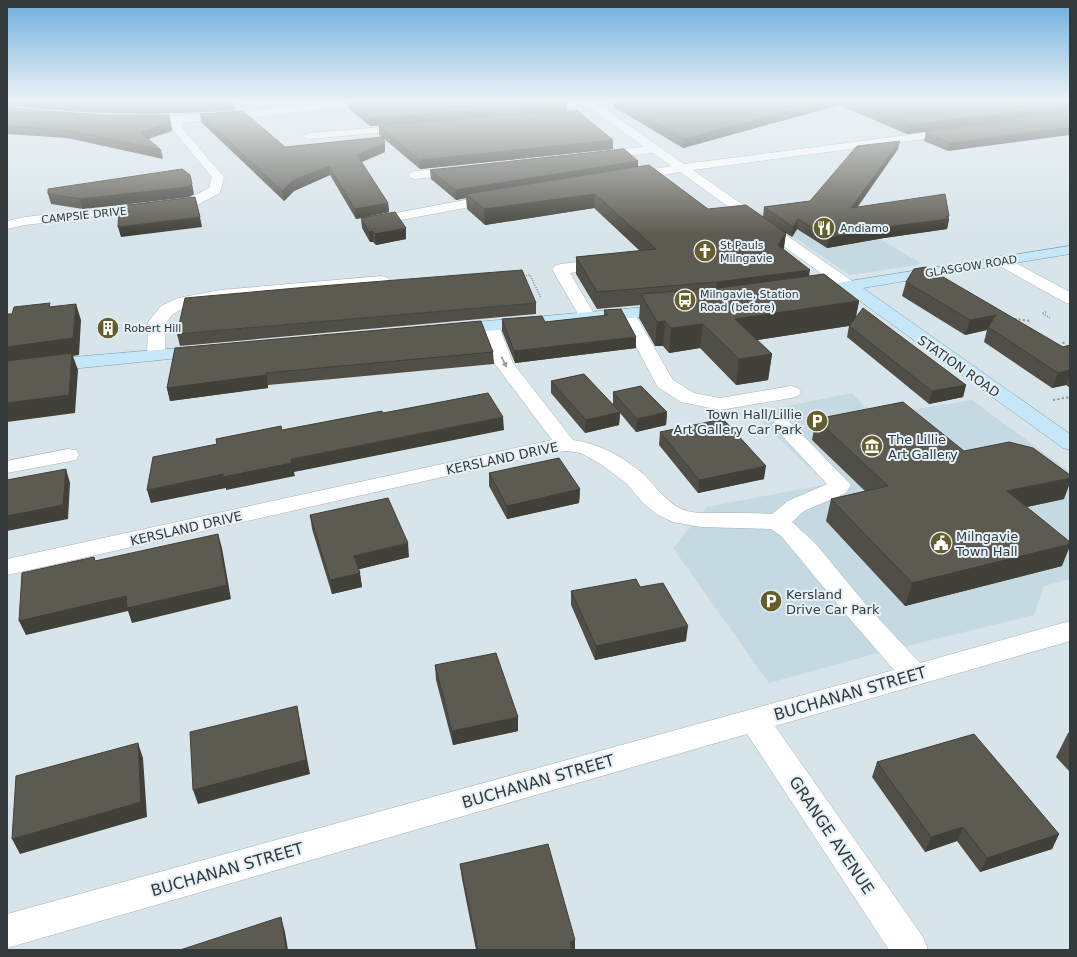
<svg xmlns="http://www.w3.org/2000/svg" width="1077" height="957" viewBox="0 0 1077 957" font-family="'DejaVu Sans',sans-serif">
<rect width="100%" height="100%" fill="#d7e4ea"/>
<g fill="#c5d9e3">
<polygon points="820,204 922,264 850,275 757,212"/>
<polygon points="852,393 865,407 905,411 972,400 1070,472 1070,579 1044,586 1034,615 874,654 769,683 673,548 707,507 827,484 752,413"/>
</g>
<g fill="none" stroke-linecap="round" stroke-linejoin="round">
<g stroke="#a6b2b8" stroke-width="1">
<g id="minor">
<polygon points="354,100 378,100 373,103 256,117 182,122 182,128 224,177 220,193 197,205 25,225 7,229 7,221 25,217 189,198 209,188 212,177 173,130 172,122 139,122 134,119 135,117 227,113"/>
<polygon points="571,100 584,100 601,106 684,164 954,129 960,132 954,135 693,170 855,283 857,286 855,289 849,291 843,289 680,172 629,181 625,180 623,177 625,174 671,166 653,153 598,159 594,158 592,155 594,152 598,151 644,147 593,110 572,102"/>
<polygon points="409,125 415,128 413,130 308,139 302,136 308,133"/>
<polygon points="460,167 464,168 466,171 464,174 415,179 411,178 409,175 411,172 415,171"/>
<polygon points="497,194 502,195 504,198 502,201 369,226 364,225 362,222 364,219 369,218"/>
<polygon points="1001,256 1006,258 1070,292 1070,304 1064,302 996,264 993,261 996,258"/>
<polygon points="605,259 610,261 613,264 610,267 570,273 596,317 594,321 588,322 582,321 552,269 555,266 560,264"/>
<polygon points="382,276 388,278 390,281 388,284 220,300 189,305 173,314 166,323 165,355 162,359 156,360 150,359 147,355 148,322 161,306 178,298 220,290"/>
<polygon points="627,309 633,310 635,314 673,380 694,393 720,398 791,386 798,388 801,392 798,396 791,398 720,410 681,402 659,388 656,384 619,314 621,310"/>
<path d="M490,321L496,322L499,326L513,363L573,440C599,444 623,456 643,474C657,487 667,505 687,511C698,514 711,513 723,513C739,513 756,513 772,514L788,501L827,484L772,425L775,421L782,419L789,421L851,485L846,493L804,511L792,522L815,543L868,607L920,663L1070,621V641L775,726L923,937L928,950H889L747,734L7,948V914L894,670L850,619L797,555L781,536L771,529L701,527L673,522L658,515L643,503L627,484L602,465L581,453L566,451L549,453L7,575V559L552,440L495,364L481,326L484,322Z"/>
<polygon points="68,449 76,450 79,455 76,460 7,473 7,461"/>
</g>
</g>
<g stroke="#79a0b3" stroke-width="1">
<g id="major">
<polygon points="1070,246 1070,254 863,288 1070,434 1070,450 1063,448 846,291 812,297 806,295 804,292 806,289 812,287"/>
<polygon points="669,305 675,306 677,310 675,314 454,334 448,333 445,329 448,325 454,324"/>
<polygon points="203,346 209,347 212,351 209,355 61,370 7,378 7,366 61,358"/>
</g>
</g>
<g stroke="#899296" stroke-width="1.5" stroke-dasharray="1 1.5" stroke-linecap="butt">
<polyline points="521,276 530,275 541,298"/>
<polyline points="1046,312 1042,313 1050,318"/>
<polyline points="1014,319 1017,319"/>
</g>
<g stroke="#899296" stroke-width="2" stroke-dasharray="2 2.5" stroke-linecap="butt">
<polyline points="1014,319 1031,321"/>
<polyline points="1062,348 1064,341"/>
<polyline points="1053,400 1070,397"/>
</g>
<use href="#minor" fill="#fff" fill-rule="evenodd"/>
<use href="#major" fill="#c5e7f8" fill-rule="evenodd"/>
</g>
<g fill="#504e46">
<polygon points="7,100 234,100 235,109 234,111 148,114 80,112 7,106"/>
<polygon points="347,100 567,103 567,111 370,126 348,108"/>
<polygon points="614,100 1070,100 1070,113 907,134 839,105 683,148 614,107"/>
<polygon points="7,107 25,109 101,115 169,115 172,131 147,139 161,150 163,159 67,138 7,134"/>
<polygon points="200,114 285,147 382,137 379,135 379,126 613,140 613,149 420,169 383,138 385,152 361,162 388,203 389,212 356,219 330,175 294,191 284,201 201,122"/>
<polygon points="1070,114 948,151 924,141 926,132"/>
<polygon points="898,149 857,208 948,218 949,219 947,229 884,238 827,248 797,229 792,237 786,233 783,249 809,276 859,301 856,317 966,385 963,397 929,404 847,337 849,326 757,340 772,354 768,380 736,385 700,348 669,353 663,346 655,346 639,318 640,305 597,309 576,274 576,257 640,251 594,208 485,225 467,209 466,198 456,200 431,179 430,170 638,167 708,209 763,217 764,207 810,201"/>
<polygon points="48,194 194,194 189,197 83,209 51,204"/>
<polygon points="361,218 406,239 376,245 373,242 370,242 362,228"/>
<polygon points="906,282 1063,347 1070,345 1070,388 1066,385 1052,388 984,342 987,330 965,335 902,296"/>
<polygon points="536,303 536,314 180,346 177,334"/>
<polygon points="604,310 636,348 515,363 502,331 502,319 545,322 604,316"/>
<polygon points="175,348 493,352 494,364 268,385 268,388 170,401 167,388"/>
<polygon points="551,381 613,405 613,392 667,412 666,425 636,432 620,413 619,425 585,433 551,393"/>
<polygon points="816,419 964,451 1064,499 1027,507 1062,566 905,606 826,521 831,499 865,491 812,440"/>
<polygon points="660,432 764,479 698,493 659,445"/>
<polygon points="489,473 580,489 579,503 507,519 489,486"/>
<polygon points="310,515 409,557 359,569 362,587 332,594 312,529"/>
<polygon points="640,587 686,641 595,660 571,605 571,591"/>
<polygon points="435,665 518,731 453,745 436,680"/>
<polygon points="1070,732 1070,772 1056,757 1068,733"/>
<polygon points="877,762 1059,834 1052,849 980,872 957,841 925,852 872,777"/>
<polygon points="460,864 575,950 476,950 462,879"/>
</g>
<g fill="#414039">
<polygon points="830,100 840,100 839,105 683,148 684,139"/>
<polygon points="234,101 235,109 234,111 233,103"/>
<polygon points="567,103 567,111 370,126 369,118"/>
<polygon points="1070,105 1070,113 907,134 909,125"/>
<polygon points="169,115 172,131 142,141 140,132"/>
<polygon points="1070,127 1070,135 948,151 950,143"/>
<polygon points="613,140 613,149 420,169 419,160"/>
<polygon points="900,141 898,149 849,218 851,208"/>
<polygon points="385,143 385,152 357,164 357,155"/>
<polygon points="638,161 638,170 466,194 466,198 456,200 455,190"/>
<polygon points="329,166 330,175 294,191 284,201 282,191 292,181"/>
<polygon points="192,184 194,194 189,197 83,209 80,199"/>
<polygon points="595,194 594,208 485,225 484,209"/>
<polygon points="388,203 389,212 356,219 355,209"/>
<polygon points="949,216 948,219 949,219 947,229 884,238 827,248 829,238"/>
<polygon points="200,217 202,227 121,237 118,227"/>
<polygon points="798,219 797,229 792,237 793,227"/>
<polygon points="406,228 406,239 376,245 375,234"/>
<polygon points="372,231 373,242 370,242 369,232"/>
<polygon points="786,233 784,248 775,261 778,245"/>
<polygon points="810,270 807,287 715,299 717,282"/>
<polygon points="859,301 854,325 732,344 735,319"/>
<polygon points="76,304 81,320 79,355 73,356 78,370 75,413 7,422 7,347"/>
<polygon points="996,315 988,327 987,330 965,335 970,320"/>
<polygon points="665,321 663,346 655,346 657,322"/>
<polygon points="703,324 700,348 669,353 671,328"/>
<polygon points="636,337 636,348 515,363 514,351"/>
<polygon points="772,354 768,380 736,385 739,359"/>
<polygon points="1070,370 1070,374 1066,385 1052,388 1058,373"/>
<polygon points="266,373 268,388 170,401 167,388"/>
<polygon points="966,385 963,397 929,404 932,391"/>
<polygon points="620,412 619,425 585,433 586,420"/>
<polygon points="667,412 666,425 636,432 637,419"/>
<polygon points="503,417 504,430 294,472 295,476 226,490 226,488 151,503 147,490 291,459"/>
<polygon points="766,466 764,479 698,493 699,480"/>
<polygon points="66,469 70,483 68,519 7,531 7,516"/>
<polygon points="1070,478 1070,483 1064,499 999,513 1007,491"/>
<polygon points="580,489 579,503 507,519 507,506"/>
<polygon points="218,534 222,548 231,599 132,623 128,611 26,635 19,621"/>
<polygon points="408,543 409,557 356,570 354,556"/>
<polygon points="1070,544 1070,546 1062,566 905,606 912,583"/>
<polygon points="360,573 362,587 332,594 330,580"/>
<polygon points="688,626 686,641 595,660 596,646"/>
<polygon points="297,706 310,774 198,804 193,790"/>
<polygon points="518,717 518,731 453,745 452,731"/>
<polygon points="138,743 143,758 147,817 20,854 12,839"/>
<polygon points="963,827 957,841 925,852 931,837"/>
<polygon points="1059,834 1052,849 980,872 987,858"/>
<polygon points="281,917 285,932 288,950 286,950"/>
<polygon points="575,940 575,950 570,950 570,942"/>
</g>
<g fill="#5d5b51" stroke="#414039">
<polygon points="25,100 234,100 234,101 233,103 147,106 78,105"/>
<polygon points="347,100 563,100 567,103 369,118"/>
<polygon points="615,100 830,100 684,139"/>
<polygon points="847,100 1070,100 1070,105 909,125"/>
<polygon points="7,107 25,109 101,115 169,115 170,122 140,132 161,150 65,130 7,126"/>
<polygon points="576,110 613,140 419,160 379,126"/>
<polygon points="243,111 285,147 383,137 385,143 357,155 388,203 355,209 329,166 292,181 282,191 200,114"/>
<polygon points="1070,114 1070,127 950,143 926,132"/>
<polygon points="900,141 851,208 945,194 949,216 946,217 949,219 886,227 829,238 798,219 793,227 764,207 810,201 857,146"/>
<polygon points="624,149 638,161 455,190 430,170"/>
<polygon points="649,165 708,209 746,205 786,233 778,245 810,270 717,282 597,292 576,257 656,249 595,194 484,209 466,194"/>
<polygon points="182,169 190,175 192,184 187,187 80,199 48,194 48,189"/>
<polygon points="195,197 200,217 118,227 119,206"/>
<polygon points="395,212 406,228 375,234 372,231 369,232 361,218"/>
<polygon points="926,267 1063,347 1070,345 1070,370 1058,373 988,327 996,315 970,320 906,282 914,269"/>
<polygon points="522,270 536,303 177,334 185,298 308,287"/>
<polygon points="824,274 859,301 735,319 772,354 739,359 703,324 671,328 665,321 657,322 641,294 718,288"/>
<polygon points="50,303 49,307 76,304 73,338 7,347 7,314 12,314 14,307"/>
<polygon points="863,308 966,385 932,391 849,326"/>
<polygon points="621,309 636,337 514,351 502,319 542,316 545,322 608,315 604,310"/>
<polygon points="481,321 493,352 266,373 266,375 167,388 175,348"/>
<polygon points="72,353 69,395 7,403 7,361"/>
<polygon points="584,374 620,412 586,420 551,381"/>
<polygon points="641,386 667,412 637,419 613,392"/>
<polygon points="488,393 503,417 291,459 292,463 223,477 223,474 147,490 153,457 217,444 216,439 281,426 282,430 382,411 383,413"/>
<polygon points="903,402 964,451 1009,442 1033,448 1070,475 1070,478 1007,491 1070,542 1070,544 912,583 831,499 888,486 816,419"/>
<polygon points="723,419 766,466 699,480 660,432"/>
<polygon points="559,458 580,489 507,506 489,473"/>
<polygon points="66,469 63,505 7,516 7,480"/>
<polygon points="388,498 408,543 354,556 360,573 330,580 310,515"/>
<polygon points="218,534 227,585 127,608 126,596 19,621 22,573 94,557 95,561"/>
<polygon points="636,579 640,587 663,583 688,626 596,646 571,591"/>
<polygon points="496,653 518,717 452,731 435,665"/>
<polygon points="297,706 306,760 193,790 190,732"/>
<polygon points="974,734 1059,834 987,858 963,827 931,837 877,762"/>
<polygon points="138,743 141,802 12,839 16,776"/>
<polygon points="548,844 575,940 570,942 572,950 478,950 460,864"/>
<polygon points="281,917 286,950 180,950"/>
</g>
<defs><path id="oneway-solid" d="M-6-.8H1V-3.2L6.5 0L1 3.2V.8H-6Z"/></defs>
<use fill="#9a9c9d" href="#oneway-solid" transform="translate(504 362) rotate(63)"/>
<linearGradient id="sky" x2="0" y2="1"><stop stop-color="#6cafdd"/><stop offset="0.43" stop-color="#edf3f6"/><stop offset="1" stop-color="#edf3f6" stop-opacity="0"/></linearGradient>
<rect width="1077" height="234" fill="url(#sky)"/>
<defs>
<g id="restaurant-disc" transform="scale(1.15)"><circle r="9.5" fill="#655e2b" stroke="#e4f1f7"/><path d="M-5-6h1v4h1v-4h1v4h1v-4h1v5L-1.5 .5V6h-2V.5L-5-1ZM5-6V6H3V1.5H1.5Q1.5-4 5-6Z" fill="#fff"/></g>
<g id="church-disc" transform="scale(1.15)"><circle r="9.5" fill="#655e2b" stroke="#e4f1f7"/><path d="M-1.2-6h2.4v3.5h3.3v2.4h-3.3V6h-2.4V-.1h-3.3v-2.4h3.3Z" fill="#fff"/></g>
<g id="bus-disc" transform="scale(1.15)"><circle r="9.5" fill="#655e2b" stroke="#e4f1f7"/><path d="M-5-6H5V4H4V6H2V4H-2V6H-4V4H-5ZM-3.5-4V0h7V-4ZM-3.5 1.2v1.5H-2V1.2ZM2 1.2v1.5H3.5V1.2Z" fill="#fff"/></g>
<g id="building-disc" transform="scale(1.15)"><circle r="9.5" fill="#655e2b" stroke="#e4f1f7"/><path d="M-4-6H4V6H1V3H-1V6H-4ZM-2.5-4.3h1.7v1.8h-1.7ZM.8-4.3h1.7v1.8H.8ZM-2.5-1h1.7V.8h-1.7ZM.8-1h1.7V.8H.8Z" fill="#fff"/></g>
<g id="parking-disc" transform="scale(1.15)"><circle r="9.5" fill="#655e2b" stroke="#e4f1f7"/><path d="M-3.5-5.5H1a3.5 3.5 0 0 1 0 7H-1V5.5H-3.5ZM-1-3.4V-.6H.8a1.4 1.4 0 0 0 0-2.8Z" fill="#fff"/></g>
<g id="museum-disc" transform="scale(1.15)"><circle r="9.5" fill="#655e2b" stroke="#e4f1f7"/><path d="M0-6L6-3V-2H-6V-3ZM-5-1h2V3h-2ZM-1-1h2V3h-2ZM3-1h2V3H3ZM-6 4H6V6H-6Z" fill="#fff"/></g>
<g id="civic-disc" transform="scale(1.15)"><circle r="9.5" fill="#655e2b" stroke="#e4f1f7"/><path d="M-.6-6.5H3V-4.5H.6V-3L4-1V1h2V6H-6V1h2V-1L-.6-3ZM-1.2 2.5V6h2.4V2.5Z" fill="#fff"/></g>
</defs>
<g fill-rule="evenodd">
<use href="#restaurant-disc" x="824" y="228"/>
<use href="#church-disc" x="705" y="251"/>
<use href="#bus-disc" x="685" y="300"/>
<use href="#building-disc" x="108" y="328"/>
<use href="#parking-disc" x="817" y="421"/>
<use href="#museum-disc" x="872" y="446"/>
<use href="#civic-disc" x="941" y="543"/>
<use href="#parking-disc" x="771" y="601"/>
</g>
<g text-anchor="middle" stroke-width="4" stroke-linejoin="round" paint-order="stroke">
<g font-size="11" fill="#34393b" stroke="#e4f1f7">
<text transform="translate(84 215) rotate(-6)" y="4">CAMPSIE DRIVE</text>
<text transform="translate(971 266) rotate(-9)" y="4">GLASGOW ROAD</text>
</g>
<g font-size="11" fill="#34393b" stroke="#e4f1f7" text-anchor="start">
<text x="840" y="232">Andiamo</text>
<text x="720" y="249">St Pauls<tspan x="720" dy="13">Milngavie</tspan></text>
<text x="700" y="298">Milngavie, Station<tspan x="700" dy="13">Road (before)</tspan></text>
<text x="124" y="332">Robert Hill</text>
</g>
<g font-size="13" fill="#34393b" stroke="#e4f1f7">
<text transform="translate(959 366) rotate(35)" y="5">STATION ROAD</text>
<text transform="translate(502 458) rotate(-12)" y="5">KERSLAND DRIVE</text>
<text transform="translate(186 528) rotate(-13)" y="5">KERSLAND DRIVE</text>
</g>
<g font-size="13" fill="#34393b" stroke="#e4f1f7" text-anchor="start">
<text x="802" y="419" text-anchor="end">Town Hall/Lillie<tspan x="802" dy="15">Art Gallery Car Park</tspan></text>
<text x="888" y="444">The Lillie<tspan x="888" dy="15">Art Gallery</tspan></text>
<text x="956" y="541">Milngavie<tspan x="956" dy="15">Town Hall</tspan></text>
<text x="786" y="599">Kersland<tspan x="786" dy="15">Drive Car Park</tspan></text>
</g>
<g font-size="16" fill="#34393b" stroke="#e4f1f7">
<text transform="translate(850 693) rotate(-16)" y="6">BUCHANAN STREET</text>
<text transform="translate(538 781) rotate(-16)" y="6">BUCHANAN STREET</text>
<text transform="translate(832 835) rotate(56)" y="6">GRANGE AVENUE</text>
<text transform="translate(227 869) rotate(-16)" y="6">BUCHANAN STREET</text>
</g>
</g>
<rect width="1077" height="957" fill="none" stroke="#34393b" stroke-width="16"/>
</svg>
